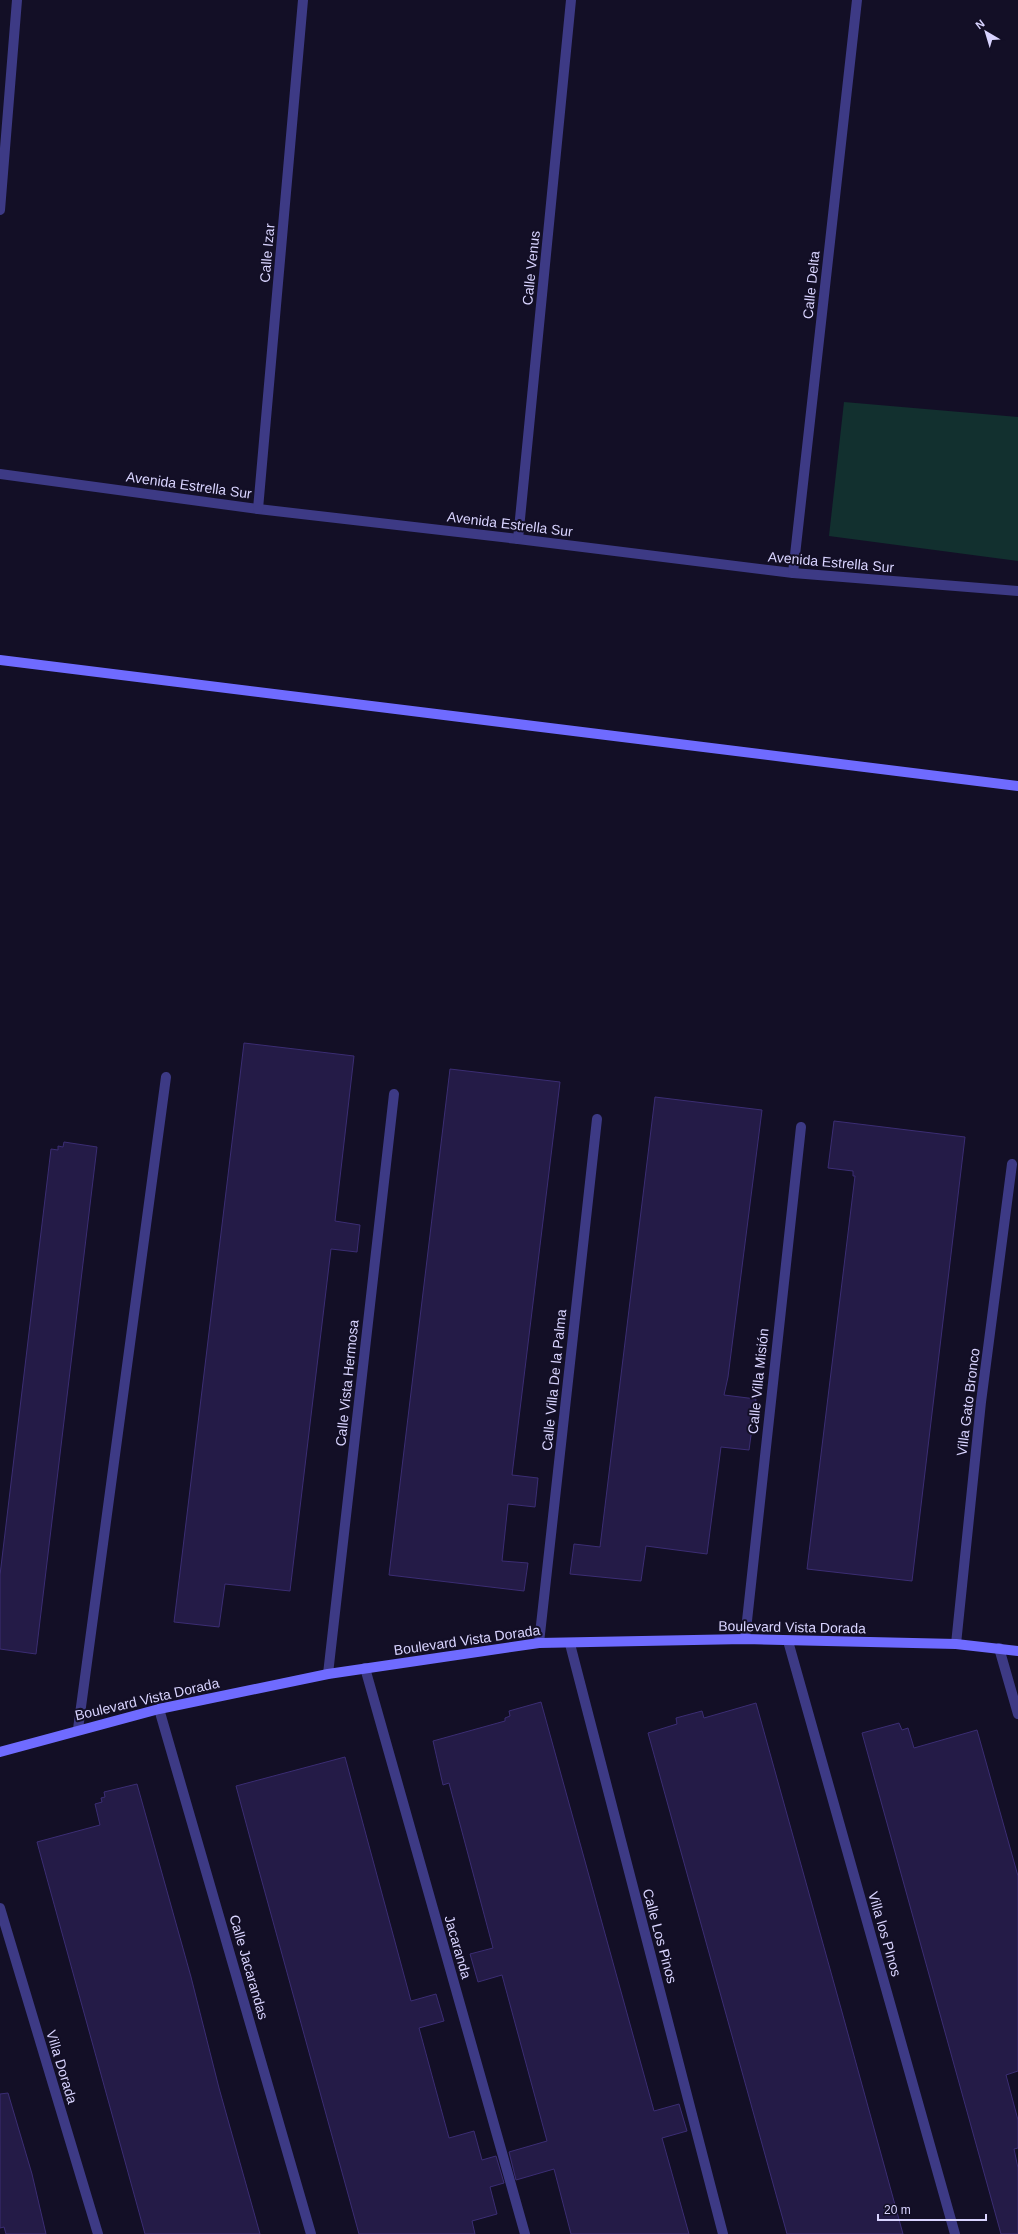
<svg xmlns="http://www.w3.org/2000/svg" width="1018" height="2234" viewBox="0 0 1018 2234" font-family="Helvetica,sans-serif">
<rect width="100%" height="100%" fill="#130f26"/>
<polygon fill="#12302f" points="844,402 1018,417 1018,561 829,536"/>
<g fill="#241b47" stroke="#3b2d73">
<polygon points="244,1043 354,1056 335,1221 360,1225 357,1252 331,1249 290,1591 225,1584 219,1627 174,1622"/>
<polygon points="450,1069 560,1082 512,1475 538,1478 535,1507 508,1504 502,1561 528,1563 524,1591 389,1575"/>
<polygon points="655,1097 762,1110 728,1377 724,1395 756,1399 749,1450 721,1447 707,1554 646,1546 641,1581 570,1574 574,1544 600,1547"/>
<polygon points="834,1121 965,1137 912,1581 807,1569 855,1176 853,1176 853,1171 828,1168"/>
<polygon points="64,1142 97,1147 36,1654 0,1649 0,1575 51,1149 58,1150 58,1146 63,1147"/>
<polygon points="541,1702 654,2111 679,2104 687,2131 662,2138 689,2234 571,2234 554,2169 516,2180 509,2152 547,2141 502,1975 478,1982 470,1954 493,1948 449,1783 443,1785 433,1741 505,1721 505,1718 510,1716 509,1711"/>
<polygon points="756,1703 842,2012 903,2234 787,2234 648,1733 677,1724 676,1718 702,1711 704,1718"/>
<polygon points="899,1723 902,1730 908,1728 914,1748 977,1730 1018,1876 1018,2071 1006,2075 1018,2120 1018,2148 1014,2149 1018,2168 1018,2234 1001,2234 862,1733"/>
<polygon points="345,1757 411,2001 436,1994 444,2021 419,2028 449,2138 474,2131 482,2160 496,2156 504,2183 490,2187 497,2214 472,2221 475,2234 359,2234 250,1838 236,1786"/>
<polygon points="137,1784 191,1977 219,2088 260,2234 145,2234 46,1875 37,1842 100,1825 95,1804 102,1802 101,1798 105,1797 104,1792"/>
<polygon points="8,2093 32,2174 46,2234 6,2234 4,2227 0,2228 0,2094"/>
</g>
<g fill="none" stroke-linecap="round" stroke-linejoin="round">
<g stroke="#3d3a85" stroke-width="10">
<polyline points="0,210 17,0"/>
<polyline points="0,474 258,509 518,539 793,573 1018,591"/>
<polyline points="258,509 303,0"/>
<polyline points="518,539 571,0"/>
<polyline points="793,573 857,0"/>
<polyline points="745,1639 801,1127"/>
<polyline points="788,1641 955,2234"/>
<polyline points="539,1643 597,1119"/>
<polyline points="570,1644 723,2234"/>
<polyline points="956,1644 981,1402 1012,1164"/>
<polyline points="999,1648 1018,1714"/>
<polyline points="365,1668 525,2234"/>
<polyline points="328,1674 394,1094"/>
<polyline points="159,1709 311,2234"/>
<polyline points="78,1729 166,1077"/>
<polyline points="0,1908 98,2234"/>
</g>
<g stroke="#6f6bff" stroke-width="10">
<polyline points="0,660 1018,786"/>
<polyline points="0,1752 159,1709 328,1674 539,1643 745,1639 956,1644 1018,1651"/>
</g>
</g>
<g text-anchor="middle" stroke-width="4" stroke-linejoin="round" paint-order="stroke">
<g font-size="14" fill="#d9d4ff" stroke="#130f26">
<text transform="translate(267 253) rotate(-85)" y="5">Calle Izar</text>
<text transform="translate(531 268) rotate(-84)" y="5">Calle Venus</text>
<text transform="translate(811 285) rotate(-84)" y="5">Calle Delta</text>
<text transform="translate(189 485) rotate(8)" y="5">Avenida Estrella Sur</text>
<text transform="translate(510 524) rotate(7)" y="5">Avenida Estrella Sur</text>
<text transform="translate(831 562) rotate(5)" y="5">Avenida Estrella Sur</text>
<text transform="translate(554 1380) rotate(-84)" y="5">Calle Villa De la Palma</text>
<text transform="translate(758 1381) rotate(-84)" y="5">Calle Villa Misión</text>
<text transform="translate(347 1383) rotate(-84)" y="5">Calle Vista Hermosa</text>
<text transform="translate(968 1402) rotate(-83)" y="5">Villa Gato Bronco</text>
<text transform="translate(792 1627) rotate(1)" y="5">Boulevard Vista Dorada</text>
<text transform="translate(467 1640) rotate(-8)" y="5">Boulevard Vista Dorada</text>
<text transform="translate(147 1699) rotate(-13)" y="5">Boulevard Vista Dorada</text>
<text transform="translate(885 1934) rotate(74)" y="5">Villa los PInos</text>
<text transform="translate(660 1936) rotate(75)" y="5">Calle Los Pinos</text>
<text transform="translate(458 1947) rotate(74)" y="5">Jacaranda</text>
<text transform="translate(249 1967) rotate(74)" y="5">Calle Jacarandas</text>
<text transform="translate(62 2067) rotate(73)" y="5">Villa Dorada</text>
</g>
</g>
<g transform="translate(986 32) rotate(322)" stroke="#130f26" stroke-width="3" paint-order="stroke">
<path d="M0-3L7 15L0 10L-7 15Z" fill="#d9d4ff"/>
<text y="-6" font-size="11" font-weight="bold" text-anchor="middle" fill="#d9d4ff">N</text>
</g>
<path d="M878 2214v6h108v-6" fill="none" stroke="#d9d4ff" stroke-width="2"/>
<text x="884" y="2214" font-size="12" fill="#d9d4ff" stroke="#130f26" stroke-width="3" paint-order="stroke">20 m</text>
</svg>
